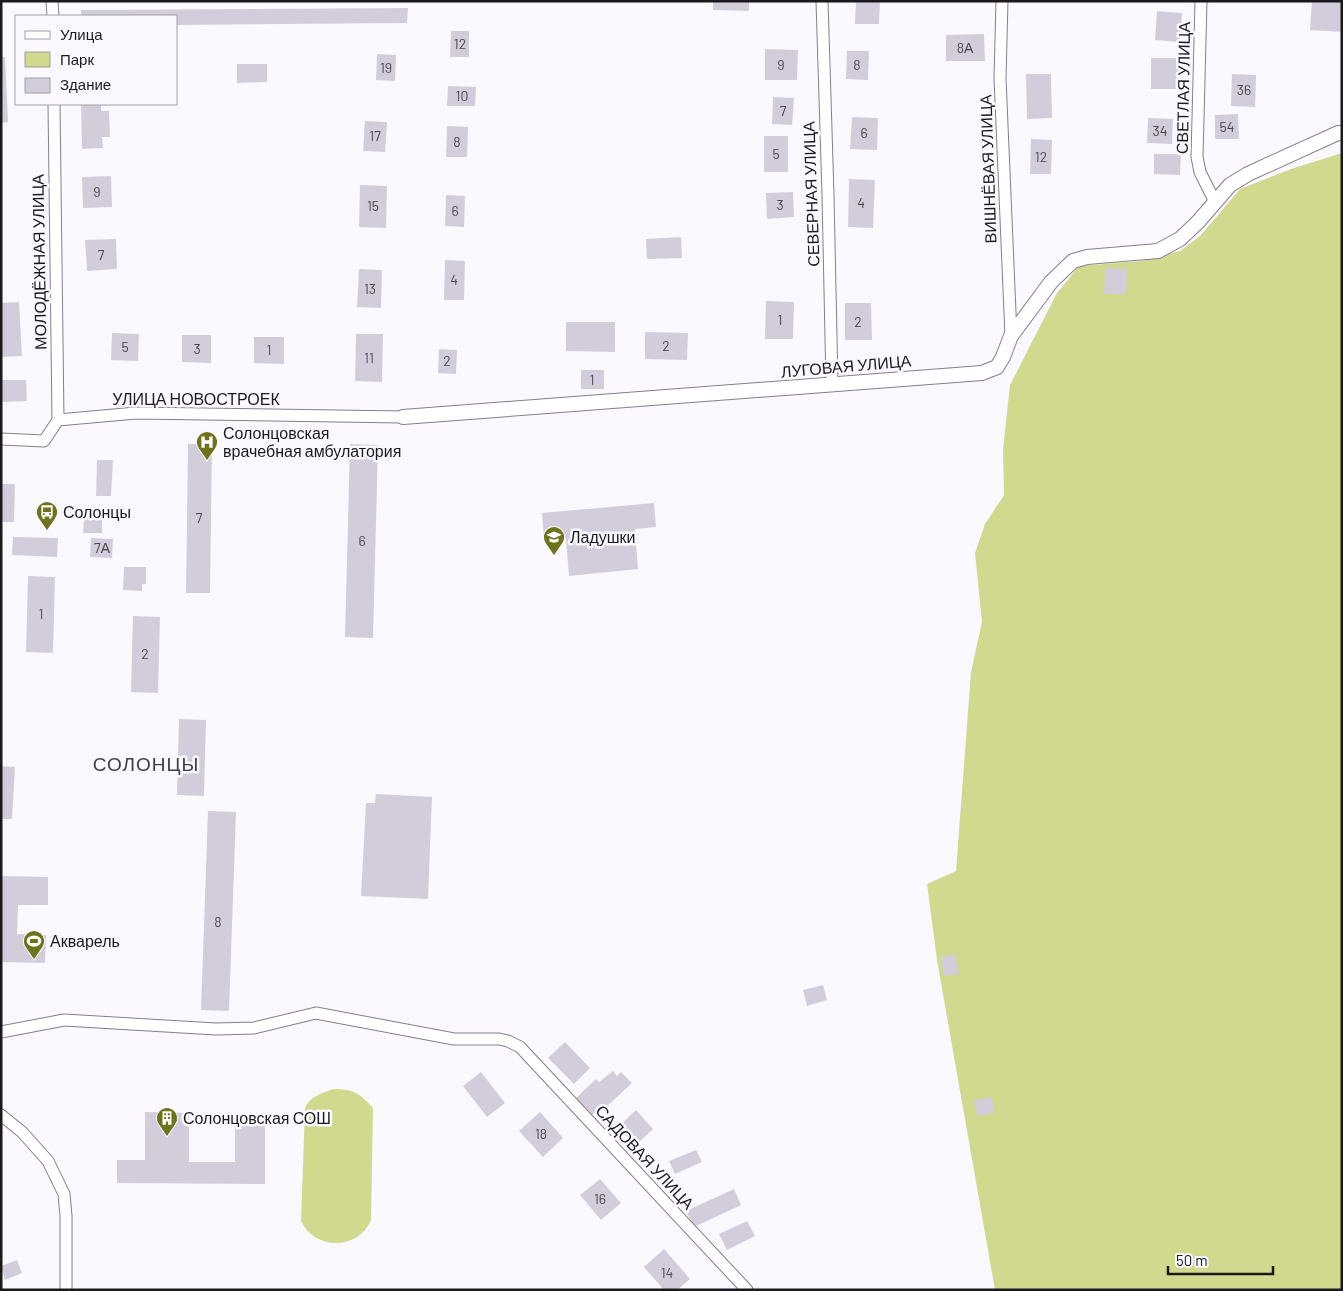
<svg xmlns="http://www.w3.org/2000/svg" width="1343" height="1291" viewBox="0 0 1343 1291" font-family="Barlow,sans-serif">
<rect width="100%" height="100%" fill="#fbf9ff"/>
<g fill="#d0d98d">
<polygon points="1342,153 1342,1290 995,1290 937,960 927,884 956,871 971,672 982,622 975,553 985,524 1004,495 1003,449 1010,385 1057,293 1079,266 1141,261 1180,251 1200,236 1240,189 1291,169"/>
<path d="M334,1089C354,1089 360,1094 373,1108L371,1220C359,1250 315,1251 301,1221L305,1109C308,1097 324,1092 334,1089Z"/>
</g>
<g fill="#d3cddb">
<polygon points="713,1 749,1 749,11 713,10"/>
<polygon points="856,1 880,1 879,24 855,24"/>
<polygon points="1312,1 1342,1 1342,32 1310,30"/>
<polygon points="408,8 407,23 176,25 176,16 81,16 81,10"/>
<polygon points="1157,11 1182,13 1180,42 1155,40"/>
<polygon points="451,31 469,31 469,57 450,57"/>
<polygon points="984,34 985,61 946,61 946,35"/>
<polygon points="765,49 798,50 797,80 765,80"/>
<polygon points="847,51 869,51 868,80 846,79"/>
<polygon points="377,54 396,55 395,81 376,80"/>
<polygon points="1,57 5,57 8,122 1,123"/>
<rect x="1151" y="58" width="29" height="31"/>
<polygon points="237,64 267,64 267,82 237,83"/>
<polygon points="1026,74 1051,74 1052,118 1027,119"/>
<polygon points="1232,74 1256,75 1255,107 1231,106"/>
<polygon points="448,86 476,87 475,106 447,106"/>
<polygon points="773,97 794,98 792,125 772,124"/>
<polygon points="81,104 101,104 101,111 109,111 110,137 102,137 103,148 82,149"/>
<polygon points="1238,114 1239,139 1215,139 1215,115"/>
<polygon points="852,117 878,118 877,150 850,149"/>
<polygon points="1148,118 1173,119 1172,144 1147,143"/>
<polygon points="365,121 387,122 385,152 363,151"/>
<polygon points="447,126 468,127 467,157 446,157"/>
<rect x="764" y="136" width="24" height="36"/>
<polygon points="1031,139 1052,140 1051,174 1030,174"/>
<polygon points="1154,154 1181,154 1180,175 1154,174"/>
<polygon points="111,176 112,207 83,208 82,177"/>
<polygon points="849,179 875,180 873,228 848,227"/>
<polygon points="360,185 387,186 386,228 359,227"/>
<polygon points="793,192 794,217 767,219 766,193"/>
<polygon points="446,195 465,196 464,227 445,226"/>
<polygon points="681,237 682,258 647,259 646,239"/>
<polygon points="116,239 117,269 87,271 85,240"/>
<polygon points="445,260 465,261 464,300 444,300"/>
<polygon points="1105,268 1127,269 1126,294 1104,294"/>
<polygon points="359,269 382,270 381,308 357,307"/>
<polygon points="766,301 794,302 793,339 765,339"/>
<polygon points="19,302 22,356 1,357 1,303"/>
<polygon points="845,303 871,303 872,340 845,340"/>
<polygon points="566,322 615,322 615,352 566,351"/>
<polygon points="645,332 688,333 687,360 645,359"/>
<polygon points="112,333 139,334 138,361 111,360"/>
<polygon points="356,334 383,334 382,382 355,381"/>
<polygon points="182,335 211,335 211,363 182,362"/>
<polygon points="254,337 284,337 284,364 254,363"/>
<polygon points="439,349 457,350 456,374 438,373"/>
<rect x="581" y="370" width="23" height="19"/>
<polygon points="1,380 26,380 27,401 1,402"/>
<polygon points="188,444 212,444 210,593 186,593"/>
<polygon points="350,444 378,445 373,638 345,637"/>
<polygon points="97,460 113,460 111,496 96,496"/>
<polygon points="1,484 15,484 14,522 1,522"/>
<polygon points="654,503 656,527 635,529 638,569 569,576 566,538 544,539 542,513"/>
<polygon points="84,519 102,520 102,533 83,533"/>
<polygon points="13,537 58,538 57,557 12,555"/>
<polygon points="91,538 113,539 112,558 90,557"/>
<polygon points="124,567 146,567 146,584 142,584 142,591 123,590"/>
<polygon points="28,576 55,577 53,653 26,652"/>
<polygon points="133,616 160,617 158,693 131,692"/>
<polygon points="179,719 206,720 204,796 177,795"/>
<polygon points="1,766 15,767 12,819 1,819"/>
<polygon points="376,794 432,797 428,899 361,896 366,803 375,803"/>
<polygon points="208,811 236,812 229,1011 201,1010"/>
<polygon points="1,876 48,877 48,905 18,905 17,934 46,935 45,963 1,962"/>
<polygon points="955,954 959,974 944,976 941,957"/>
<polygon points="823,985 827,1000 807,1006 803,990"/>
<polygon points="565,1042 590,1068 574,1084 548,1058"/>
<polygon points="613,1071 617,1076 621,1072 632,1083 603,1110 601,1107 591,1116 575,1099 596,1079 599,1082"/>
<polygon points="481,1072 505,1103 487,1117 463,1086"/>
<polygon points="992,1097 994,1113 977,1116 974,1100"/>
<polygon points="636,1110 653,1129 635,1146 618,1127"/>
<polygon points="145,1112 189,1113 189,1162 235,1162 235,1113 265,1113 265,1184 117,1183 117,1160 145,1160"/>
<polygon points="540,1112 563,1138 543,1157 519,1131"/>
<polygon points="696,1150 702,1162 675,1174 669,1161"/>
<polygon points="600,1179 621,1203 601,1220 580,1195"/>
<polygon points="734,1189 741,1205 694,1227 686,1211"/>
<polygon points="747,1221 755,1236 727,1250 719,1234"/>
<polygon points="664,1249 690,1279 677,1290 664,1290 644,1267"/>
<polygon points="17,1260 22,1273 5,1280 1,1266"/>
</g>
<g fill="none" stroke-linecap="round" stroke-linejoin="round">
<g stroke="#847e8b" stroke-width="13">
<g id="minor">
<polyline points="52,1 53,16"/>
<polyline points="822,1 828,195 832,385"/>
<polyline points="1002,1 1000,78 1011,336"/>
<polyline points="1201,1 1197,157 1200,172 1215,202"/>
<polyline points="54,104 58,420"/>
<polyline points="1,439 44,441 58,420 136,413 403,417"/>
<polyline points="1,1032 64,1020 216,1029 254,1028 316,1013 454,1039 499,1039 508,1041 520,1047 747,1290"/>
<polyline points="1,1115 22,1132 48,1161 64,1194 66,1216 66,1290"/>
</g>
</g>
<g stroke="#847e8b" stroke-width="16">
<polyline id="tertiary" points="403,417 982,373 997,367 1003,357 1011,336 1051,282 1073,261 1087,257 1158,251 1180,239 1198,222 1230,185 1248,174 1338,133 1342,133"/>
</g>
<use href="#minor" stroke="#fff" stroke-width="11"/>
<use href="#tertiary" stroke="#fff" stroke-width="14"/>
</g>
<defs>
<g id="hospital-pin" transform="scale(1.125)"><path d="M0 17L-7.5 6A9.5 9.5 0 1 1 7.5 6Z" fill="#6c731b" stroke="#fbf9ff"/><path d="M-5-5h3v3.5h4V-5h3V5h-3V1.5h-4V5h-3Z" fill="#fff"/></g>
<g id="bus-pin" transform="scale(1.125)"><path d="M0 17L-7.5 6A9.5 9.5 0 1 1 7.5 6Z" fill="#6c731b" stroke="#fbf9ff"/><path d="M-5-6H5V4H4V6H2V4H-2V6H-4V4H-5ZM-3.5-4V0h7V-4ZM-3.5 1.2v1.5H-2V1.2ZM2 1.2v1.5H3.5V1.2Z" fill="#fff"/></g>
<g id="school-pin" transform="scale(1.125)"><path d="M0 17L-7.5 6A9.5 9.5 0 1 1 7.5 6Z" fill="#6c731b" stroke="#fbf9ff"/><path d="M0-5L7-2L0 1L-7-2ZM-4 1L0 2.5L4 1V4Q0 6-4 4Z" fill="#fff"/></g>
<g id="stadium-pin" transform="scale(1.125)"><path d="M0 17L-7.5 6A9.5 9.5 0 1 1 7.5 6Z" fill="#6c731b" stroke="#fbf9ff"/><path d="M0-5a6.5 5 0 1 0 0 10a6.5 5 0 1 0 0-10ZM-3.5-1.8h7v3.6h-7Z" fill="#fff"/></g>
<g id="building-pin" transform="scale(1.125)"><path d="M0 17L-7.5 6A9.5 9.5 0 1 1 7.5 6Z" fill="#6c731b" stroke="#fbf9ff"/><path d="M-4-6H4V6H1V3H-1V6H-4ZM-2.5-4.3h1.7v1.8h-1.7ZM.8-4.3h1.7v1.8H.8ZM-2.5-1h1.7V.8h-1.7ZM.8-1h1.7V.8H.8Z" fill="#fff"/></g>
</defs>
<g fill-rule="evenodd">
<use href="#hospital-pin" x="207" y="442"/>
<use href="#bus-pin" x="47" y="512"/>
<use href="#school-pin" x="554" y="537"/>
<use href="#stadium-pin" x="34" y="941"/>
<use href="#building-pin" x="167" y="1118"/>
</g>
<g text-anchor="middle" stroke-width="5" stroke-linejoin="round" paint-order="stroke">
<g font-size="14" fill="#49464d">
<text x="460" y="49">12</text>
<text x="965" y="53">8А</text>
<text x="781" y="70">9</text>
<text x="857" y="70">8</text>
<text x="386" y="73">19</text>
<text x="1244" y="95">36</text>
<text x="462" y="101">10</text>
<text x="783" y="116">7</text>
<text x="1227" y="132">54</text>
<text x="1160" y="136">34</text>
<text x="864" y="138">6</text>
<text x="375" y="141">17</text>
<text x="457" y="147">8</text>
<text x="776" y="159">5</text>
<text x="1041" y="162">12</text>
<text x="97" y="197">9</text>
<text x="861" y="208">4</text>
<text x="780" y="210">3</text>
<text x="373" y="211">15</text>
<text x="455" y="216">6</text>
<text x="101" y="260">7</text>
<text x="454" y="285">4</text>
<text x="370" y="294">13</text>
<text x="780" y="325">1</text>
<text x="858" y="327">2</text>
<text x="666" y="351">2</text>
<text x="125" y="352">5</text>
<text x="197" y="354">3</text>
<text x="269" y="355">1</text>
<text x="369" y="363">11</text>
<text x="447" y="366">2</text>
<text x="592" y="385">1</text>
<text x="199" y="523">7</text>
<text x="362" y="546">6</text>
<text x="102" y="553">7А</text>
<text x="41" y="619">1</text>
<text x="145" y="659">2</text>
<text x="218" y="927">8</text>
<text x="541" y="1139">18</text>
<text x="600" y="1204">16</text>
<text x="667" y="1278">14</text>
</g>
<g font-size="16" fill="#1b191e" stroke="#fbf9ff">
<text transform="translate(1183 88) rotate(-89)" y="6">СВЕТЛАЯ УЛИЦА</text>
<text transform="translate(988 169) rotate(-92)" y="6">ВИШНЁВАЯ УЛИЦА</text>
<text transform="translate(811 194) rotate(-92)" y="6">СЕВЕРНАЯ УЛИЦА</text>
<text transform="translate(39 262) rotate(-91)" y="6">МОЛОДЁЖНАЯ УЛИЦА</text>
<text transform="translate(846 366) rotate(-5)" y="6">ЛУГОВАЯ УЛИЦА</text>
<text x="196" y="405">УЛИЦА НОВОСТРОЕК</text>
<text transform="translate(645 1157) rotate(47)" y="6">САДОВАЯ УЛИЦА</text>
</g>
<g font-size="16" fill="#1b191e" stroke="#fbf9ff" text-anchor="start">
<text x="223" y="439">Солонцовская<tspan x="223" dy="18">врачебная амбулатория</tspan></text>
<text x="63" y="518">Солонцы</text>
<text x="570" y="543">Ладушки</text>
<text x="50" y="947">Акварель</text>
<text x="183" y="1124">Солонцовская СОШ</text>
</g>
<g font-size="19" letter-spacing="1" fill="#403c47" stroke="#fbf9ff">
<text x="146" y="771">СОЛОНЦЫ</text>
</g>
</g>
<rect width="1343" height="1291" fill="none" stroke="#1b191e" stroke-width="5"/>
<rect x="15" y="15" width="162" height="90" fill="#fbf9ff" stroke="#a19fa5"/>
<rect x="25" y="31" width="25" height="8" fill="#ffffff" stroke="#a19fa5"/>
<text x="60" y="40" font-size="15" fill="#1b191e">Улица</text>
<rect x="25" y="52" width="25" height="15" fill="#d0d98d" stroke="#a19fa5"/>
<text x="60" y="65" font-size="15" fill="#1b191e">Парк</text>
<rect x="25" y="78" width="25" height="15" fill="#d3cddb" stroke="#a19fa5"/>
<text x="60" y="90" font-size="15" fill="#1b191e">Здание</text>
<path d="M1168 1266v8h105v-8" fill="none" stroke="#1b191e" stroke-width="2.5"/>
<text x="1176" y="1266" font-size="15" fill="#1b191e" stroke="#fbf9ff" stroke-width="4" paint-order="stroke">50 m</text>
</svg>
